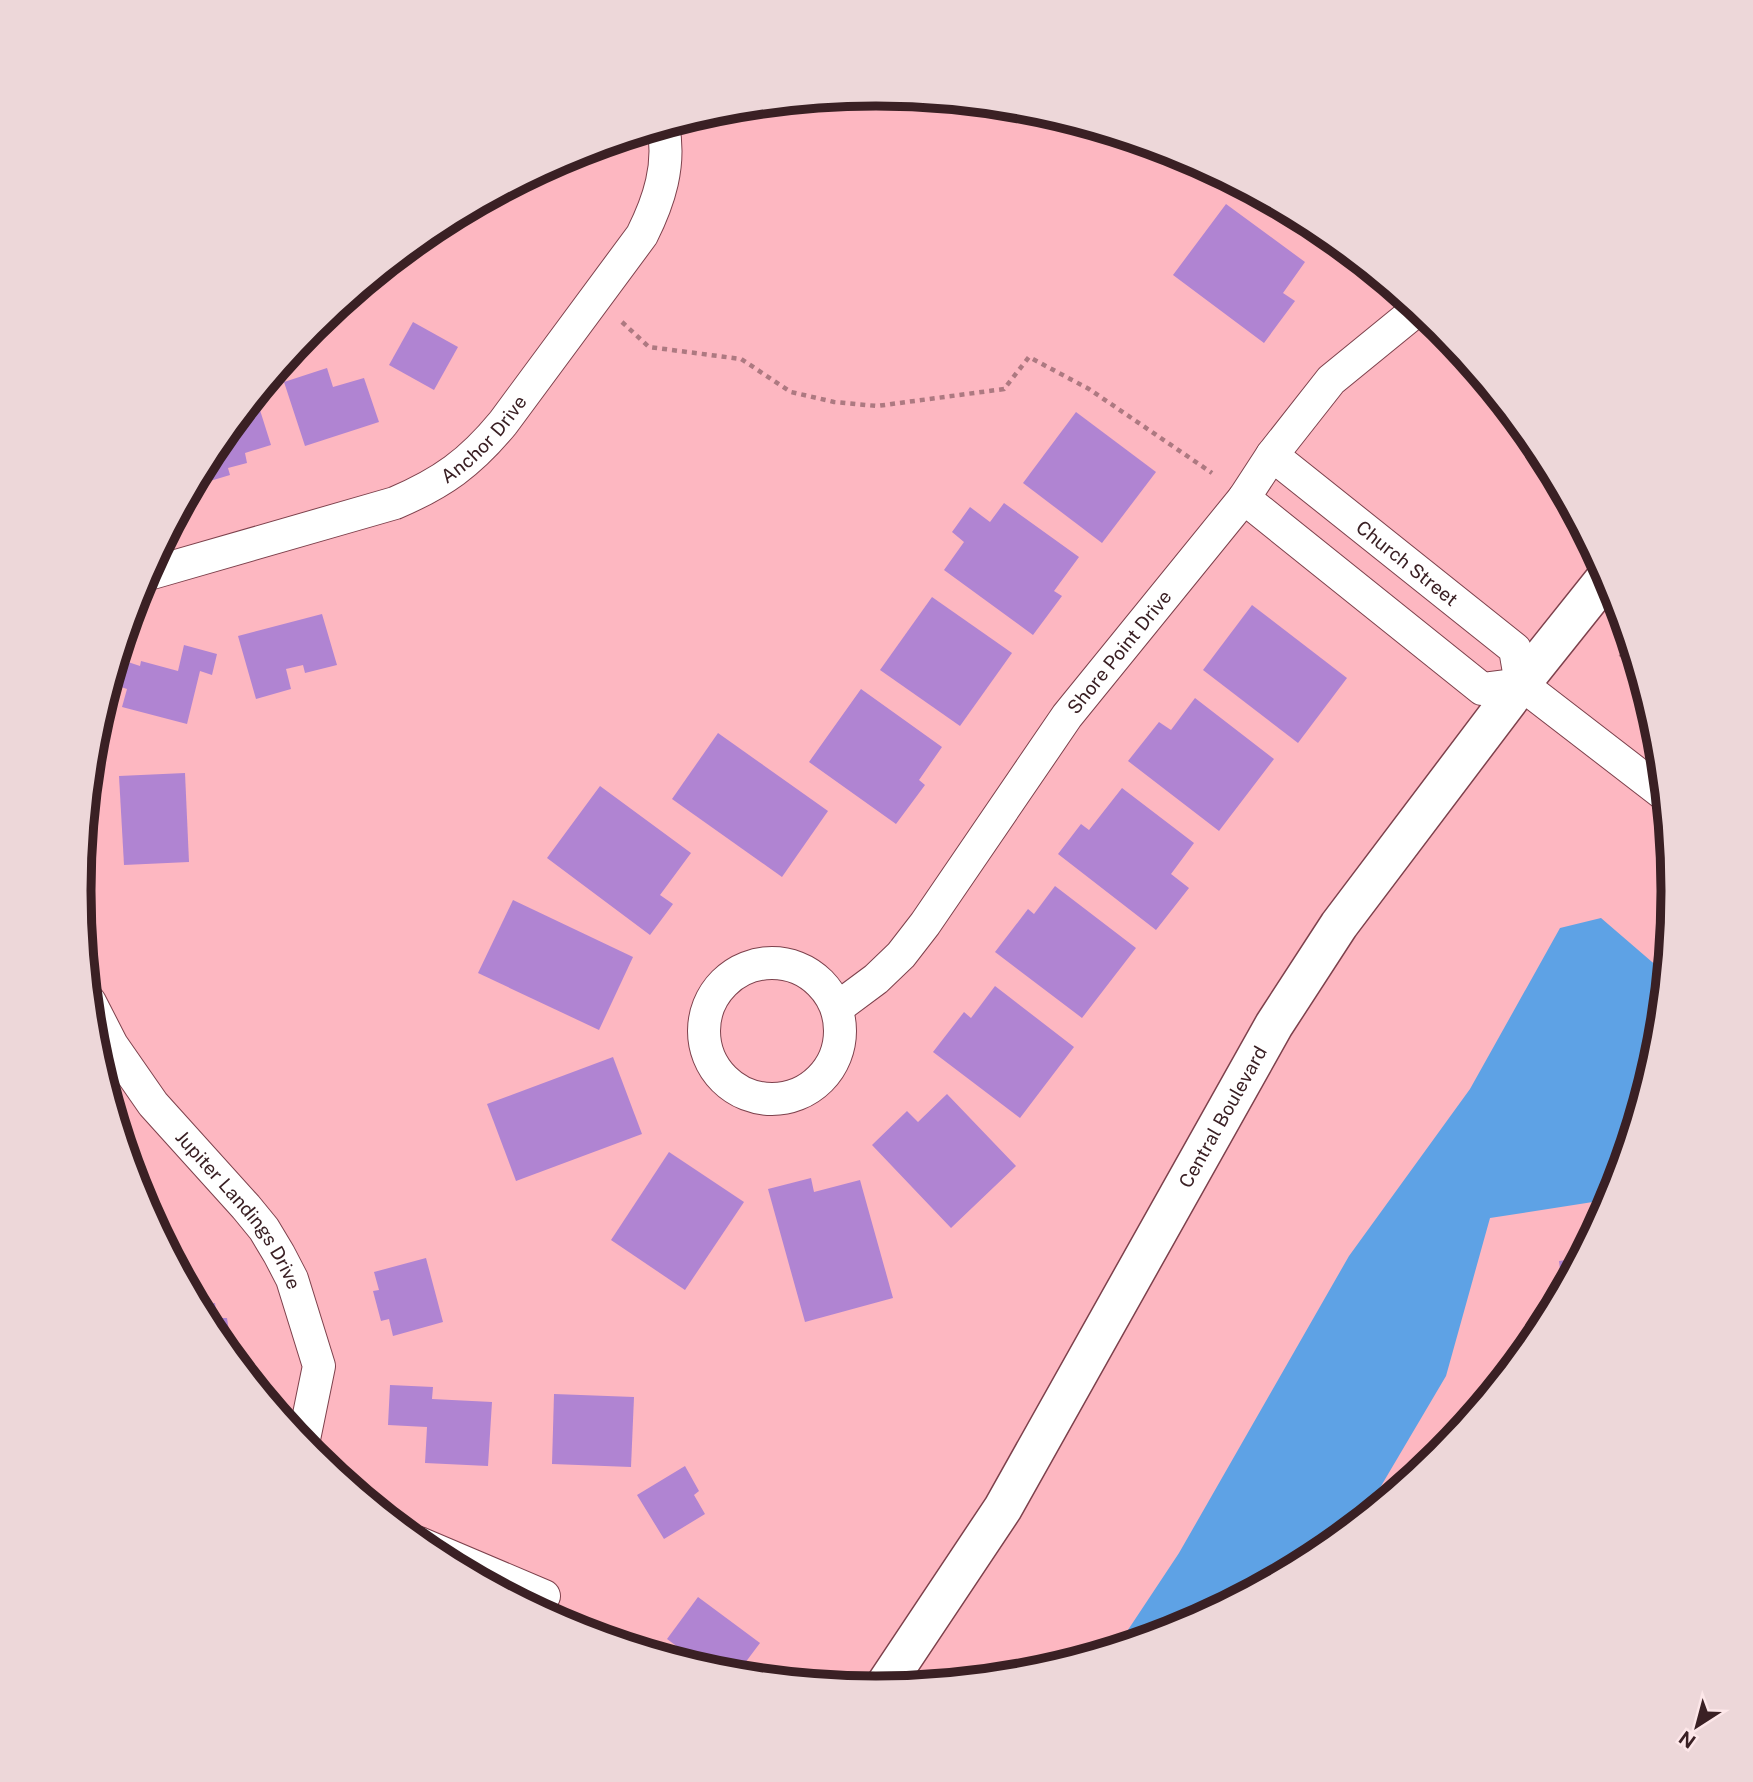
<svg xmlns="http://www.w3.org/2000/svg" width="1753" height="1782" viewBox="0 0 1753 1782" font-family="'Public Sans',sans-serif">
<rect width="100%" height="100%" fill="#fdb7c1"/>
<polygon fill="#5ea2e5" points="1601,918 1666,974 1659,1047 1612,1199 1490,1218 1446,1376 1361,1520 1319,1555 1181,1628 1116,1648 1179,1553 1349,1256 1470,1089 1560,928"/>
<g fill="#b084d2">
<polygon points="1274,203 1320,228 1358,259 1354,264 1273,205"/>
<polygon points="1226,204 1305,262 1283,293 1295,301 1264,343 1173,275"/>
<polygon points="413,322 458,347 434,390 389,365"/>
<polygon points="327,368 333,387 364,378 379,422 305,446 284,382"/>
<polygon points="259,407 271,445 245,453 247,463 228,468 230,475 200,484 198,477 213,447 242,412"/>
<polygon points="1076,412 1156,472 1102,543 1023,483"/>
<polygon points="1004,503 1079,557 1054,591 1062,596 1033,635 944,570 964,542 952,532 970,507 990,522"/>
<polygon points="932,597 1012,653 960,726 880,670"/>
<polygon points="1252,605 1347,678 1298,743 1203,670"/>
<polygon points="322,614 337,665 305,673 303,665 286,669 291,689 256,699 238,636"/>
<polygon points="184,645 217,654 212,675 200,671 187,724 122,707 127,689 121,687 128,662 140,666 141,661 178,671"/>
<polygon points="861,689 942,747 919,780 925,785 896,824 809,762"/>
<polygon points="1195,698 1274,759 1219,831 1128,761 1159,722 1171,730"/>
<polygon points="718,733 828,811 782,877 672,799"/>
<polygon points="185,773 189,862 124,865 119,776"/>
<polygon points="600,786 691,853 660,895 673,904 650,935 547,858"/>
<polygon points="1122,788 1194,843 1171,874 1189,888 1156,930 1058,854 1081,824 1089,830"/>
<polygon points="1055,886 1136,948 1082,1018 995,952 1028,909 1034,914"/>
<polygon points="513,900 633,957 599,1030 478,973"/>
<polygon points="995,986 1074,1047 1020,1118 933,1052 964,1012 971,1018"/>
<polygon points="613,1057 642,1134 516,1181 487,1104"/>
<polygon points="947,1094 1016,1166 951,1228 872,1145 907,1111 918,1122"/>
<polygon points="669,1152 744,1202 685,1290 611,1240"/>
<polygon points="811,1178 814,1192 860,1180 893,1298 805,1322 768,1189"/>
<polygon points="426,1258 443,1322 393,1336 389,1319 381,1321 373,1291 379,1290 374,1272"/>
<polygon points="1580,1258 1563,1292 1559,1261"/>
<polygon points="193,1274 198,1305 197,1305 182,1276"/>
<polygon points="215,1303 217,1318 227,1318 233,1358 213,1334 198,1305"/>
<polygon points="390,1385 433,1387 432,1399 492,1402 488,1466 425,1463 427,1427 388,1425"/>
<polygon points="554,1394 634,1397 631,1467 552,1464"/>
<polygon points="685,1466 699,1491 694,1495 705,1514 664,1539 637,1495"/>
<polygon points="698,1597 760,1643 736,1675 720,1673 709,1670 667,1639"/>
</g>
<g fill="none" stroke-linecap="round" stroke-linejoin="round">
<g stroke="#7d414c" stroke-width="34">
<g id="minor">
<path id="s1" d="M1272,455L1515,649L1521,684L1665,795"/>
<polyline points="1244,498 1482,689 1521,684"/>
<path id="s2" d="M145,575L395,503C442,483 470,463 503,423L642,235C659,201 671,165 663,126"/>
<circle cx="772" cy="1031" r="68"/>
<path id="s3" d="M90,1002L112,1045L153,1104L246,1207L264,1229L279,1254L292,1279L319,1366L303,1444"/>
<path id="s4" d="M837,1008L876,979L901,955L925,924L1067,716L1244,498L1272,455L1331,380L1418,309"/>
<polyline points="419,1543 544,1596"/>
</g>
</g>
<g stroke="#7d414c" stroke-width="41">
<g id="tertiary">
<path id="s5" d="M883,1688L1003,1508L1274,1025L1339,925L1521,684L1608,575"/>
</g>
</g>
<g stroke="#ad7981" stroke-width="4.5" stroke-dasharray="5 5" stroke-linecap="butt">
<polyline points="622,322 649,347 741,359 791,392 834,402 877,406 1004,389 1029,357 1089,389 1212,473"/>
<polyline points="1620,654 1639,669"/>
</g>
<use href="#minor" stroke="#fff" stroke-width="32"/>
<use href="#tertiary" stroke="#fff" stroke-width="38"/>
</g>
<g text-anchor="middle" stroke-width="5" stroke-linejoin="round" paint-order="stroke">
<g font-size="19" fill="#3a2024" stroke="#fde7e9">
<text dy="7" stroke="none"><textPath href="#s2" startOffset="371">Anchor Drive</textPath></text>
<text dy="7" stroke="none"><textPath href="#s1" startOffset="173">Church Street</textPath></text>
<text dy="7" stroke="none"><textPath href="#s4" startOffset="457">Shore Point Drive</textPath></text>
<text dy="7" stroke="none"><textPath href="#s5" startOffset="665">Central Boulevard</textPath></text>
<text dy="7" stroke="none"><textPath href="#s3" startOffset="257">Jupiter Landings Drive</textPath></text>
</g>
</g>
<path d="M0 0H1753V1782H0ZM91 891a785 785 0 1 1 1570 0a785 785 0 1 1-1570 0Z" fill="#edd7d9" fill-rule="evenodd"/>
<path fill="none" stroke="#3a2024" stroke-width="9" d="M91 891a785 785 0 1 1 1570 0a785 785 0 1 1-1570 0Z"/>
<g transform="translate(1697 1726) rotate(216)" stroke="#fde7e9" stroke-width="5" paint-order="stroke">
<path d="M0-5L12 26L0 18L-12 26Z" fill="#3a2024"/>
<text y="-10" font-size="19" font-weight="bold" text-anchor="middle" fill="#3a2024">N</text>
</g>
</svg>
